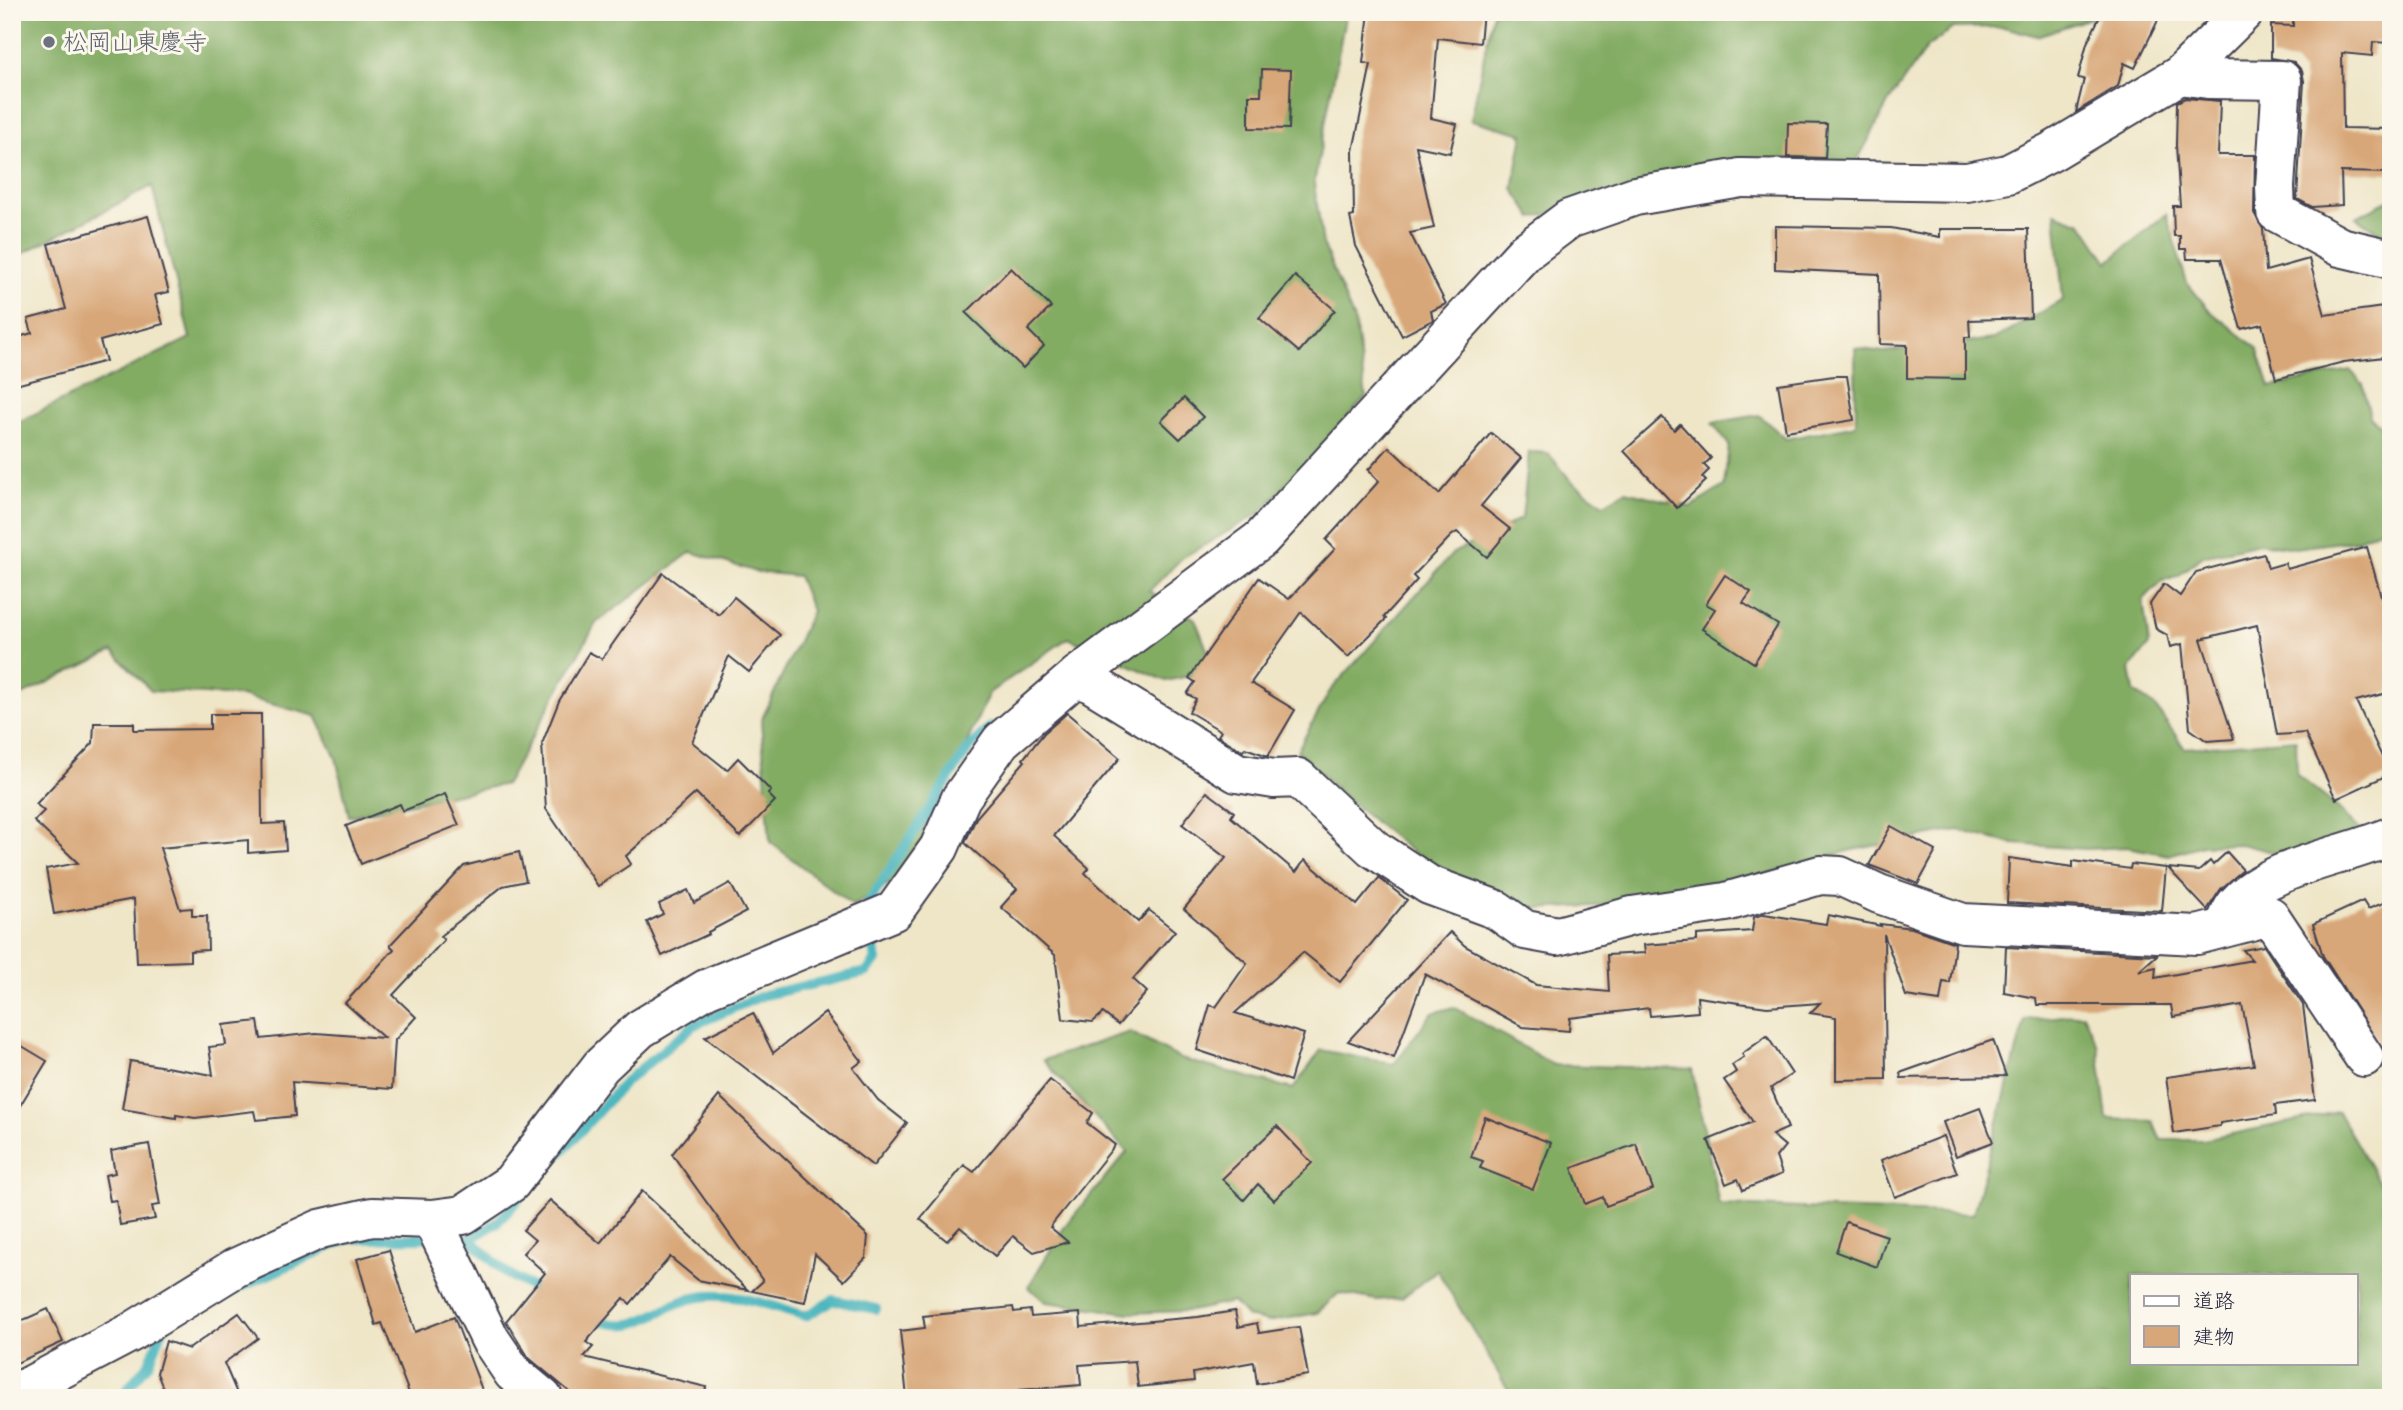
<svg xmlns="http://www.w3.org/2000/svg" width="2403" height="1410" viewBox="0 0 2403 1410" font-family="Caveat,'Klee One',sans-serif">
<rect width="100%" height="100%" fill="#fbf7ec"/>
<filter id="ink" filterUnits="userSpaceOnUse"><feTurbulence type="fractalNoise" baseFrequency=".0143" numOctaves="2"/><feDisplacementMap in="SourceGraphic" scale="14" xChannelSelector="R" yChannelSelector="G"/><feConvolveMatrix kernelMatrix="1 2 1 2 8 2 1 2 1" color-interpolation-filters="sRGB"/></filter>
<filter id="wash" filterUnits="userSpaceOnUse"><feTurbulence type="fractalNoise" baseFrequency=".00686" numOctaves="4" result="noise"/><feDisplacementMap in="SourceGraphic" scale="28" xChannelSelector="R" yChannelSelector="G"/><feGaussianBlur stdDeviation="1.57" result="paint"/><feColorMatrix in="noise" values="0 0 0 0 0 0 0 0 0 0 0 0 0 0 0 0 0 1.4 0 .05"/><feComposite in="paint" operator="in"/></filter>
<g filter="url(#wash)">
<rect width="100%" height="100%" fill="#efe6c8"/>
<g fill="#83ac64" stroke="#526750" stroke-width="2" fill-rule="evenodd">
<polygon points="12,12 1346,12 1314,184 1323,244 1355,323 1366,397 1260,513 1182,558 1149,591 1195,619 1210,657 1193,675 1166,681 1068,638 989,693 910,871 853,906 770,842 761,721 812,611 798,576 757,572 691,552 596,623 506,784 349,816 336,758 316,716 241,696 151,691 113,651 12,700 12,425 190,338 152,186 12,259"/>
<polygon points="1493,12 2109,12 2037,36 2004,27 1954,28 1927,47 1888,103 1856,163 1779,159 1724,162 1533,218 1513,189 1523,134 1471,120"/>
<polygon points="2391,199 2391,241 2356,217"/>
<polygon points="2055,213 2082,223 2108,262 2166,214 2187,283 2210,311 2257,348 2270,387 2350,370 2363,384 2370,417 2391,436 2391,478 2380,529 2357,540 2295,548 2259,543 2203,556 2178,576 2162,580 2143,600 2149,645 2130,669 2134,691 2155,707 2185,748 2296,739 2297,775 2337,807 2363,833 2289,856 2240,844 2202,845 2169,855 2127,847 2086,849 2013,844 1958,830 1852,850 1733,883 1615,905 1534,909 1436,871 1351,803 1297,751 1330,691 1453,553 1522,518 1529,452 1548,453 1571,481 1604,504 1626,491 1691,507 1724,486 1729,445 1712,423 1759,415 1786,439 1856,425 1855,348 1883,352 1994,339 2063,300"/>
<path d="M1454,1007L1554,1065L1692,1069L1719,1205L1973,1214L2025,1020L2083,1014L2098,1046L2107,1119L2153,1121L2161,1140H2203L2338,1112L2391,1203V1398H1513L1437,1270L1402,1298L1377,1300L1339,1293L1317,1313L1268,1322L1247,1317L1233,1302L1191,1311L1129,1313L1046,1302L1028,1287L1065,1226L1127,1152L1043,1060L1130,1032L1181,1059L1293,1089L1321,1050L1394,1064L1432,1013ZM2132,1275H2356V1363H2132Z"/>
</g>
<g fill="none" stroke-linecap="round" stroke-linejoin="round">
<g stroke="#43b2bc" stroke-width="10">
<polyline points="868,910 867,905 968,749 990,727"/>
<polyline points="451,1238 470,1239 497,1223 625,1082 694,1025 764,995 867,972 876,960 871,929"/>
<polyline points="470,1239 506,1273 544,1294"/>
<polyline points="228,1293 347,1239 424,1238"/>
<path d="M593,1318C644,1339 654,1304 700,1297C735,1291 773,1307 806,1316L833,1300L876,1309"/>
<polyline points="120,1398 149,1363 165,1325"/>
</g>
</g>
<g id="blocks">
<g fill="#d8a779">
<polygon points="1369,12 1483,12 1480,43 1438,38 1431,118 1457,124 1450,153 1416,146 1434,228 1410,233 1446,304 1431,311 1433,320 1402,336 1356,246 1350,217 1354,216 1353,151 1371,64 1363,63"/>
<polygon points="2102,12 2162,12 2135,68 2124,63 2118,86 2076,112 2084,79 2078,78 2087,43"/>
<polygon points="2293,12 2391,12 2391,43 2373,42 2372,56 2342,53 2343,128 2391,129 2391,173 2341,172 2342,205 2312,207 2297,199 2304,81 2302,71 2294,62 2271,58 2271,25 2293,26"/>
<polygon points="1262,69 1291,70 1289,129 1249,128 1249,95 1261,95"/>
<polygon points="2185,98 2220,101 2218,155 2255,155 2254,213 2263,229 2266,271 2309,259 2325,315 2391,306 2391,356 2344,362 2276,379 2262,324 2241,329 2221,259 2187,259 2186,249 2180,249 2180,236 2174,236 2173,206 2180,206 2176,145 2177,102"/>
<polygon points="1788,123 1827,124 1825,158 1787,157"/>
<polygon points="148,216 169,292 155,295 163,324 100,341 106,361 12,386 12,339 32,333 28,319 66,309 48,244"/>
<polygon points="1775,226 1891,228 1940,237 1940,229 2028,229 2031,318 1969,320 1970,337 1965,337 1965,379 1907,378 1907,345 1880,344 1879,274 1775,269"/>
<polygon points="1011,268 1051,307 1028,330 1044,346 1023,368 966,313"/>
<polygon points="1295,276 1335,310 1299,352 1259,318"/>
<polygon points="1834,376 1847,376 1854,420 1786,431 1778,384"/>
<polygon points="1184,398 1203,417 1180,439 1161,421"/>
<polygon points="1662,417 1674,430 1680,424 1711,458 1704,465 1709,470 1702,477 1706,481 1677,508 1624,451"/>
<polygon points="1491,433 1521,458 1481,506 1510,529 1487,557 1457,532 1451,536 1413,576 1417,580 1384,617 1386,619 1348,657 1301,612 1251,683 1295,710 1268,756 1245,748 1243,751 1218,736 1221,731 1189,712 1196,699 1187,694 1195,682 1189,678 1259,578 1289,599 1335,549 1326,540 1379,481 1368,470 1389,447 1439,494"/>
<polygon points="2367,547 2391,631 2391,692 2356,701 2390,774 2336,799 2305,733 2277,735 2257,625 2201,639 2234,739 2207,741 2190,729 2182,644 2170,647 2167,635 2156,629 2150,604 2164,584 2180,596 2196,572 2264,554 2268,568 2285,563 2287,569"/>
<polygon points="663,573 719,615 734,597 780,635 749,672 729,656 692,742 727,770 738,758 771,791 768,794 775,801 740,837 696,793 626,856 631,864 598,886 546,809 542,744 559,701 589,652 602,659"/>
<polygon points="1725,575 1751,592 1743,603 1778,625 1754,663 1702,629 1715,609 1706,604"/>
<polygon points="1067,713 1120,758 1054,836 1089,868 1085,873 1138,922 1149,910 1175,931 1133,979 1147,992 1118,1025 1103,1013 1093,1022 1063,1019 1055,955 1001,907 1017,889 965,843 976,818 1025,761 1023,759 1044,733"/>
<polygon points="210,714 261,714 262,824 284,823 286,850 248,853 248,840 160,848 180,909 192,908 192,916 207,916 208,950 190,951 190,961 137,963 134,899 54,914 46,869 78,863 34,821 44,811 36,804 93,743 94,723 134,723 134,730 210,729"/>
<polygon points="1207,792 1234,812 1231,817 1296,872 1305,860 1357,905 1379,878 1407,900 1340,982 1303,952 1235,1013 1304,1034 1290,1081 1197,1050 1210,1005 1216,1007 1247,963 1184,909 1226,858 1182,824"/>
<polygon points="445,794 459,825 361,864 346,826 400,804 403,811"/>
<polygon points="1891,826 1936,851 1918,884 1869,865"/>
<polygon points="519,852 526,881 503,886 440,936 444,940 393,995 416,1017 395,1040 392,1089 292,1082 295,1116 256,1120 254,1111 195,1118 176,1115 176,1118 122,1109 130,1061 213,1075 209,1047 226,1045 223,1025 258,1021 261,1039 316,1033 384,1038 345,1003 394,949 390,945 464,866"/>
<polygon points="2227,852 2243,870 2221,889 2207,910 2168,868 2199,871 2210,861 2213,865"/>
<polygon points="2009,858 2073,867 2073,861 2130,869 2131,864 2166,868 2162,911 2007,903"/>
<polygon points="730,883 746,912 708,932 709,934 662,956 647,922 663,914 659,904 688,890 694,903"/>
<polygon points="2391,900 2391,1063 2323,956 2313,924 2363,901 2368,909"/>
<polygon points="1764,914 1826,924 1828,915 1881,926 1880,924 1912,928 1955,943 1950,983 1943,982 1940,1001 1906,996 1884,934 1886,1079 1836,1080 1836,1017 1810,1013 1820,1003 1767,1007 1697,997 1698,1012 1650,1016 1649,1008 1570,1018 1569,1031 1523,1027 1425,974 1394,1058 1348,1041 1450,932 1465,946 1536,985 1609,992 1607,955 1645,953 1644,945 1697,941 1697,935 1752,931 1754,917"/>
<polygon points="2264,946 2303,1005 2315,1100 2275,1105 2276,1115 2220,1123 2220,1126 2174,1133 2166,1077 2254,1065 2242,1005 2173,1017 2171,1005 2037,1005 2036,998 2004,992 2006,947 2157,955 2139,971 2156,967 2155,978 2252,960 2243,950"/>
<polygon points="753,1013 773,1053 825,1013 862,1061 853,1068 878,1100 907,1123 873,1166 705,1037"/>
<polygon points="1767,1036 1792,1074 1771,1088 1788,1128 1772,1135 1785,1146 1776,1157 1782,1174 1743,1190 1738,1179 1726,1184 1708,1140 1753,1122 1724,1080 1736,1072 1732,1065 1744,1057 1742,1054"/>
<polygon points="12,1040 47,1061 12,1119"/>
<polygon points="1993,1040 2006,1076 1901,1078 1900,1073"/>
<polygon points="1050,1080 1093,1113 1087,1123 1115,1145 1050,1227 1068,1242 1034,1252 1013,1236 995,1256 960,1227 947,1241 920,1219 964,1165 974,1172"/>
<polygon points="719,1096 868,1236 866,1258 844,1281 815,1254 805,1302 752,1291 763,1281 672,1154"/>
<polygon points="1980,1108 1993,1142 1956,1156 1943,1122"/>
<polygon points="1485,1117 1551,1143 1533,1189 1480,1168 1483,1161 1471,1157"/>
<polygon points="1277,1126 1312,1163 1274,1200 1258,1184 1244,1200 1222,1179"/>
<polygon points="1943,1136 1957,1173 1895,1197 1881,1160"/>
<polygon points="149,1144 160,1205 152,1206 155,1219 120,1225 116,1200 110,1201 105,1175 115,1173 111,1151"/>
<polygon points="1636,1144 1653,1189 1606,1206 1603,1197 1585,1204 1572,1168"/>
<polygon points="642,1191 748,1290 698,1280 670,1257 630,1304 624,1298 586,1342 593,1347 584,1357 706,1387 704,1398 577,1398 529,1358 506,1321 545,1273 523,1253 535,1240 523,1230 550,1200 600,1243"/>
<polygon points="1846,1222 1887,1236 1877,1267 1836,1252"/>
<polygon points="389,1250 415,1332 454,1317 482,1390 462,1398 411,1398 382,1323 376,1325 357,1259"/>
<polygon points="1013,1307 1014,1312 1030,1310 1031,1317 1080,1313 1081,1327 1198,1317 1235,1311 1238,1327 1257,1323 1259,1333 1299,1327 1308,1375 1257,1384 1254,1362 1193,1373 1194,1381 1138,1387 1135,1361 1079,1365 1081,1385 1020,1390 1021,1398 907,1398 900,1331 925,1328 923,1316"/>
<polygon points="48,1309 63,1342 12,1365 12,1325"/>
<polygon points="239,1313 258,1338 224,1363 239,1398 167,1398 157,1373 166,1341 189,1349"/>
</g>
</g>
</g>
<g filter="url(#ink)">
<use href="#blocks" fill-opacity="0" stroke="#413f50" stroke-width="2"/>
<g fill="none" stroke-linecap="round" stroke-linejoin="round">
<g stroke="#413f50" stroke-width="42">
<g id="minor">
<polyline points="2180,75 2208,79 2282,80 2275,187 2276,212 2340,247 2391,259"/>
<polyline points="1078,675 1237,773 1274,779 1298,778 1373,848 1429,885 1497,910 1525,930 1558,936 1632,916 1726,902 1820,875 1840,876 1879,894 1963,923 2197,935 2270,916 2364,1057"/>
<path d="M2224,927C2228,919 2231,909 2237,903C2272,865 2345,857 2391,836"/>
<polyline points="432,1219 490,1339 513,1373 543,1398"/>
<polyline points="12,1395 130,1333 235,1268 320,1229 372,1217 432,1219 463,1215 511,1183 601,1066 640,1029 706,989 894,911 939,848 961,798 1001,741 1078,675 1261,539 1525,252 1569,219 1635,196 1741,178"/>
</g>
</g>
<g stroke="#413f50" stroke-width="42">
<polyline id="tertiary" points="1741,178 1967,182 2008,174 2053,151 2180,75 2244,12"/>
</g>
<use href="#minor" stroke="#fff" stroke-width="38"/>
<use href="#tertiary" stroke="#fff" stroke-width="38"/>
</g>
</g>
<circle fill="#6b7280" stroke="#fbf7ec" stroke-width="2.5" cx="49" cy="42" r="7"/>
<g text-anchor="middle" stroke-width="6" stroke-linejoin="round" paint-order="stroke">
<g font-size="24" fill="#5b616d" stroke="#fbf7ec" text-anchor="start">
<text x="63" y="50">松岡山東慶寺</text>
</g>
</g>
<rect width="2403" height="1410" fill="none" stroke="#fbf7ec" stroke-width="42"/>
<rect x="2130" y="1274" width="228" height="91" fill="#fbf7ec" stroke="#a4a2a5" stroke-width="2"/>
<rect x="2144" y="1296" width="35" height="10" fill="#ffffff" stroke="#a4a2a5" stroke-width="2"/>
<text x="2193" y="1308" font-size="21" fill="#22223b">道路</text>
<rect x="2144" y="1326" width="35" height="21" fill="#d8a779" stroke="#a4a2a5" stroke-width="2"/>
<text x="2193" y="1344" font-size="21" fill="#22223b">建物</text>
</svg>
